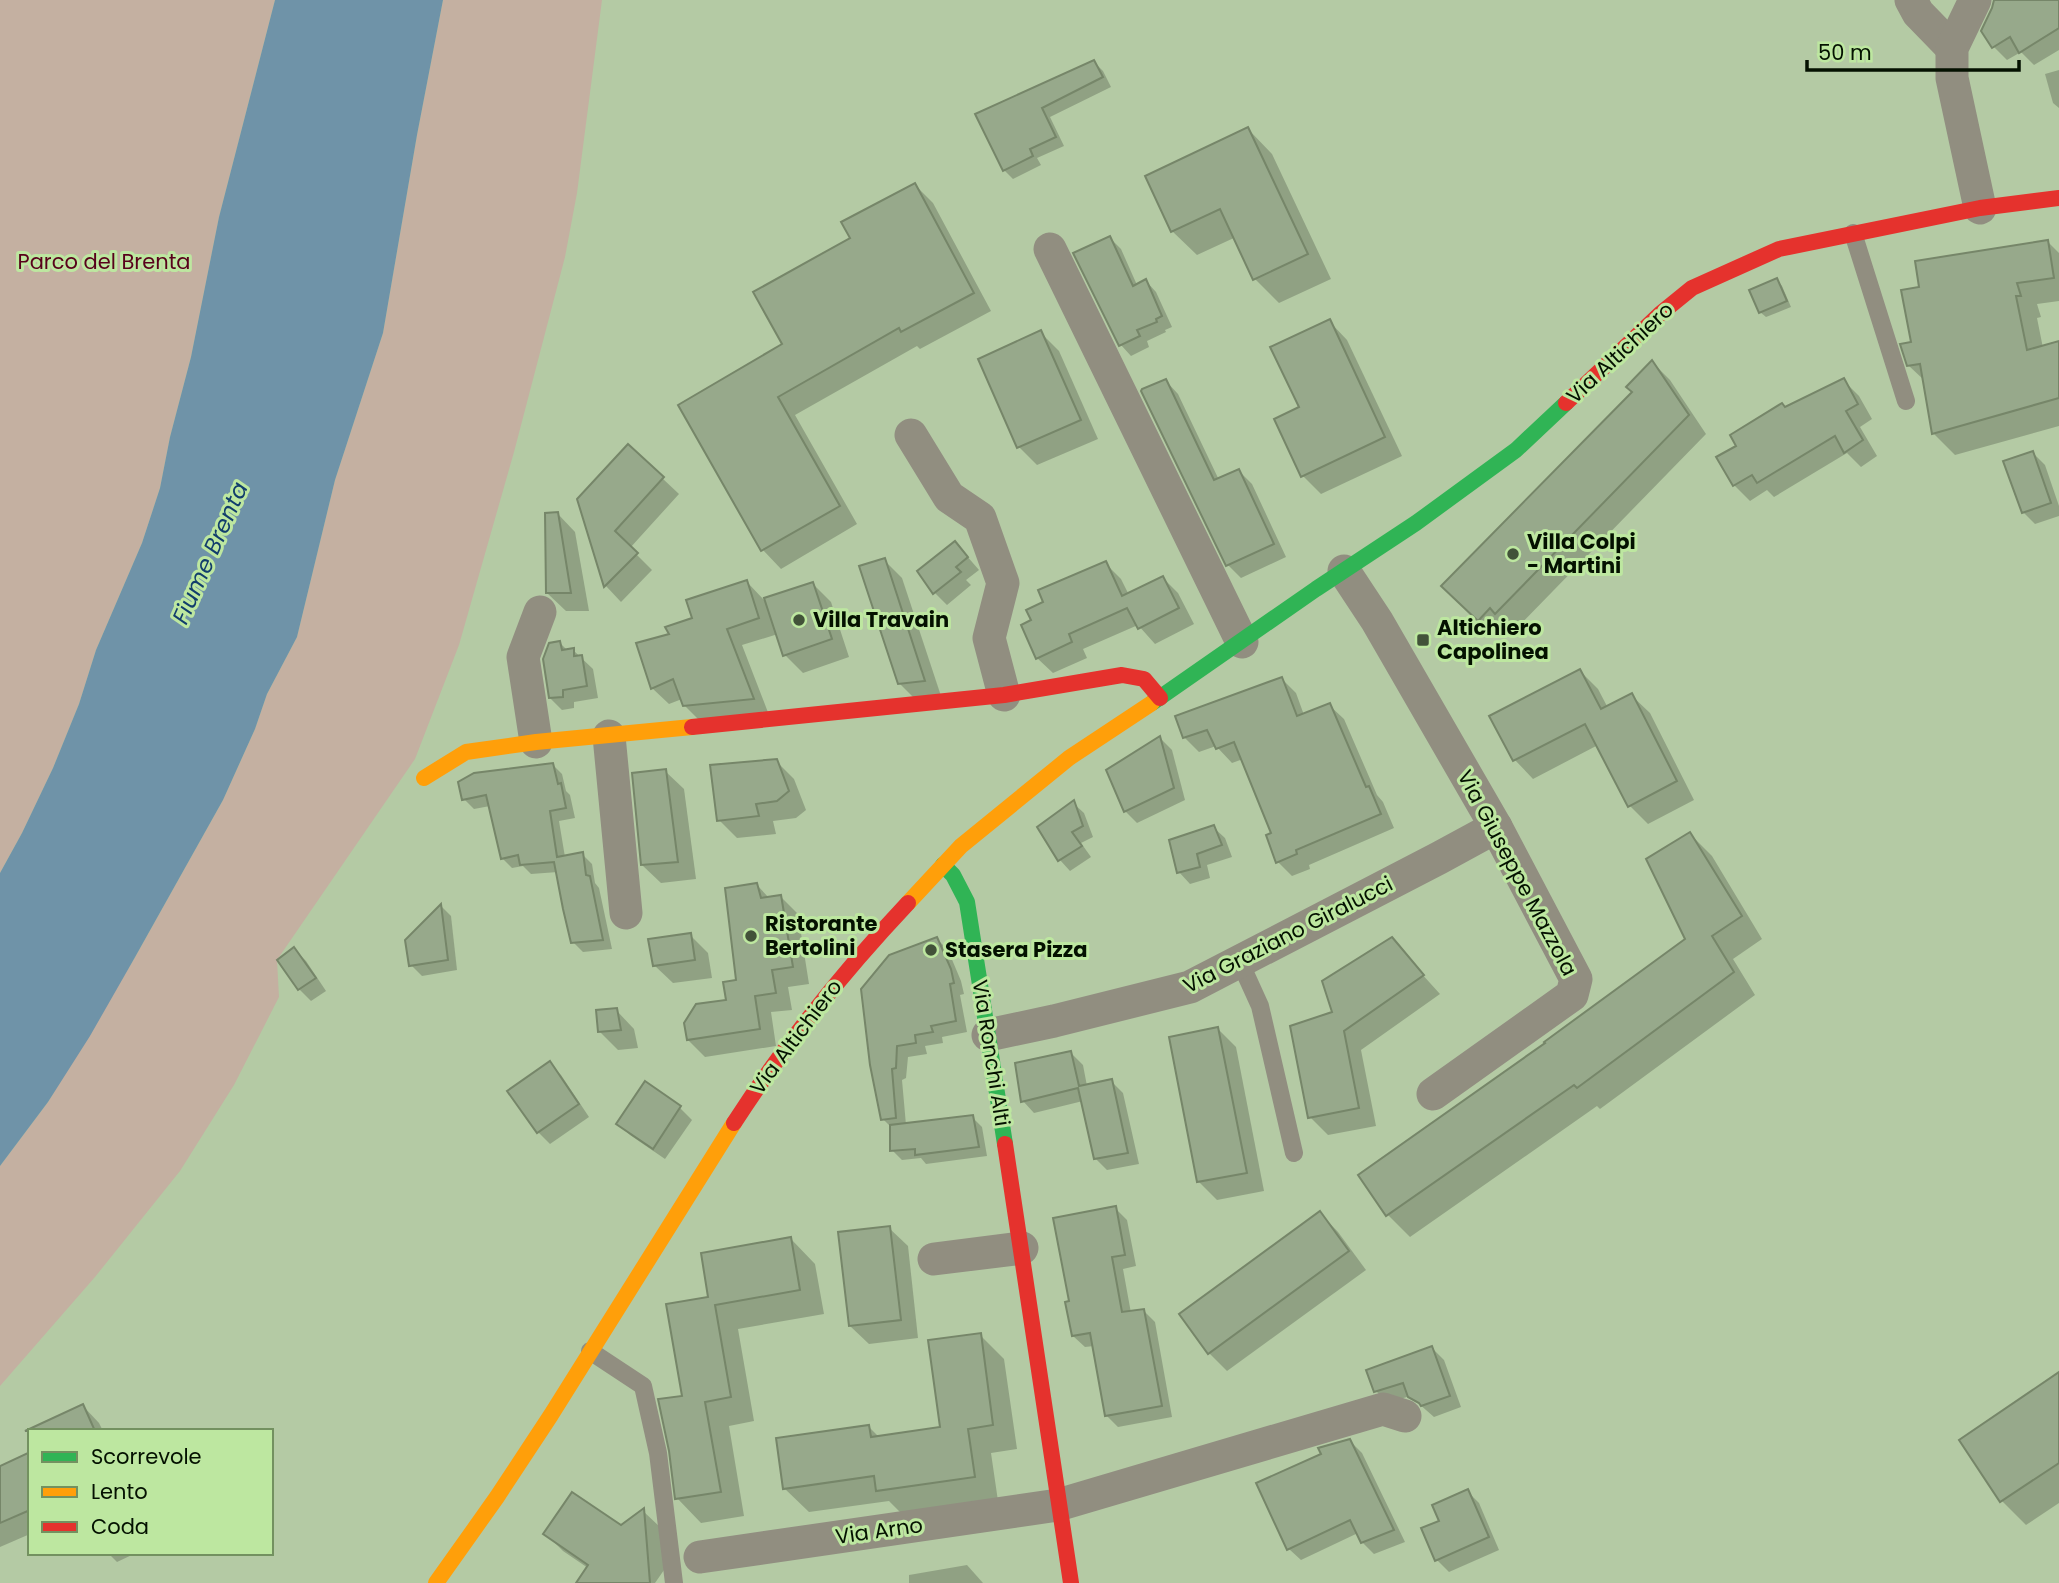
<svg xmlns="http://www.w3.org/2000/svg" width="2059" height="1583" viewBox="0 0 2059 1583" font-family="Poppins,sans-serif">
<rect width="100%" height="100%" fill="#b4caa4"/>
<g fill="#c4b0a1">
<polygon points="0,0 275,0 219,217 191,357 170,437 160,488 142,543 96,650 79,704 53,768 22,833 0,873"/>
<polygon points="443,0 602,0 577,193 565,257 514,452 459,645 415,759 277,960 279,997 234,1085 180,1171 95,1277 0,1386 0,1166 48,1102 134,959 223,800 255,729 267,694 297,637 335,480 383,333 417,135"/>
</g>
<polygon fill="#6f93a8" points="275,0 443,0 417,135 383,333 335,480 297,637 267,694 255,729 223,800 134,959 90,1036 48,1102 0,1166 0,873 22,833 53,768 79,704 96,650 142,543 160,488 170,437 191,357 219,217"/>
<g fill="#0003">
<polygon points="1996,0 2059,0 2059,50 2034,65 2021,52 2007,60 1993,46"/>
<polygon points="1094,62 1103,71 1111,87 1050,117 1064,146 1037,158 1041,165 1013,179 1004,170 977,115"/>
<polygon points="2059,70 2059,108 2053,103 2045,74"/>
<polygon points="1248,129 1272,154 1331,279 1279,303 1255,279 1236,237 1197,255 1172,231"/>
<polygon points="915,185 933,203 991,311 920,349 917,346 795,415 857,524 781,569 763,550 681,405 784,345 852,239"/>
<polygon points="1110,238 1121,249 1137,285 1146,281 1156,292 1172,327 1165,330 1166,332 1147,341 1149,347 1131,356 1121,345 1076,254"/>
<polygon points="2048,242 2059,253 2059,301 2037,304 2041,317 2037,318 2043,348 2059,343 2059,426 1955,455 1933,433 1925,381 1908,365 1914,343 1921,288"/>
<polygon points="1777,280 1782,286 1791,307 1766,317 1760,312"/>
<polygon points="1329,321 1347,340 1402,456 1321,494 1303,476 1301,408"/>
<polygon points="1040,332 1059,351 1098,439 1037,465 1019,447"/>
<polygon points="1652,362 1670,380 1706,434 1514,631 1509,625 1498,638 1462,604 1634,392"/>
<polygon points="1843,380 1859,396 1872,419 1860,427 1877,456 1861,467 1847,453 1774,497 1767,490 1750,501 1734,485 1719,458 1738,447 1785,409"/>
<polygon points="1166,381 1178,394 1219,480 1239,471 1252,484 1286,557 1241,578 1228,565"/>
<polygon points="628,446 679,494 630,548 652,570 621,602 606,586 579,499"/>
<polygon points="2033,453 2045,465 2059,506 2059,516 2035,524 2023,512"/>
<polygon points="557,513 575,532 589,611 566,611 547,593"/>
<polygon points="966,555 979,570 966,580 971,585 947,605 935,593 920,571"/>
<polygon points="884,560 902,578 942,699 918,702 899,683"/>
<polygon points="1105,563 1121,579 1129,595 1163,578 1178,593 1194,624 1155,644 1138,625 1083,649 1087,658 1053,673 1037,658 1034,621 1045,603"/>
<polygon points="747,582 764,600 813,584 831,602 849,657 803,673 785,655 778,634 742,645 769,715 701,722 684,705 682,699 669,704 652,688 671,635"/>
<polygon points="560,643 568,651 573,650 593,669 598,698 574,702 574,708 562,710 550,698"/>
<polygon points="1580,671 1598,689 1608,708 1631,695 1650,713 1694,800 1648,824 1629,805 1598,745 1533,779 1515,760 1492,716"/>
<polygon points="1282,679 1296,693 1304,715 1329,705 1344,719 1377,795 1383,802 1394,828 1309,865 1310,869 1292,876 1278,862 1273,834 1243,759 1232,763 1216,746 1199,752 1184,737"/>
<polygon points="1160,738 1172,750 1185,800 1137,823 1125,811"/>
<polygon points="776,761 794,779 806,810 796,818 773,821 776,834 737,838 719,820"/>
<polygon points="552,764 562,774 566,791 570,795 575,818 559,821 565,857 582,854 592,864 595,883 599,888 612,949 583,952 573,942 558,872 531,874 523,866 512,868 502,858 490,806 474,809 464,799"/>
<polygon points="665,771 684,789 696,879 661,883 642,865"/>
<polygon points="1073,803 1084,813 1093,837 1081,843 1091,857 1070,871 1060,860 1039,828"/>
<polygon points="1213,827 1225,838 1232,857 1207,865 1210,878 1190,884 1179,872"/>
<polygon points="1690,834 1712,856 1762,939 1733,959 1755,995 1600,1109 1597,1106 1410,1237 1388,1215 1360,1176 1547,1044 1688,939"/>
<polygon points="757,885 770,899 781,897 798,914 809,984 788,987 792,1010 771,1012 776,1046 705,1057 688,1040 728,1001 738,981"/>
<polygon points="441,906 451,916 457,970 422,976 411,965"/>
<polygon points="690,935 708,953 712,978 673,983 654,965"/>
<polygon points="937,939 948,950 961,981 964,994 960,995 967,1032 942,1037 943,1043 925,1046 927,1054 908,1057 906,1078 902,1080 906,1125 972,1117 982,1127 987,1156 926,1164 921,1158 902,1160 892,1150 892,1128 883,1119 872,1065"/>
<polygon points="1391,940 1440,994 1361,1050 1376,1126 1328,1135 1310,1117 1334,1013"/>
<polygon points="294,949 306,961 326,991 311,1001 299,989"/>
<polygon points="616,1010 634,1029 638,1048 618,1050 599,1031"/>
<polygon points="1218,1029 1236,1047 1264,1191 1217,1200 1199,1182 1171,1038"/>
<polygon points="1071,1053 1083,1065 1087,1086 1111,1081 1123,1093 1139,1164 1107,1170 1095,1158 1083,1101 1034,1113 1023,1101"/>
<polygon points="549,1064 561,1075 589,1117 550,1144 538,1132 509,1091"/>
<polygon points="645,1084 680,1108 692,1120 665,1159 630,1135 618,1123"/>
<polygon points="1115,1208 1127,1220 1136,1266 1123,1269 1131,1313 1143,1310 1155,1322 1172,1417 1118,1427 1106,1415 1094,1346 1085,1347 1073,1336 1071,1302"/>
<polygon points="1320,1213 1338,1232 1366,1270 1227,1371 1209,1353"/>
<polygon points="889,1228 908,1246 918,1338 869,1344 850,1326"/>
<polygon points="791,1239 815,1264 824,1314 738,1329 754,1421 729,1426 744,1516 701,1523 677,1498 684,1397 710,1299"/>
<polygon points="980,1335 1004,1359 1017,1449 991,1453 998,1501 902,1514 889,1501 809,1512 784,1488 869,1427 879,1437 942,1429"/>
<polygon points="1432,1348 1444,1360 1461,1407 1434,1417 1410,1396 1388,1403 1376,1391"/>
<polygon points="2059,1375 2059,1503 2026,1525 2002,1501 1961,1440"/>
<polygon points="83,1406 99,1423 103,1431 38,1431"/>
<polygon points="1350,1441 1362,1453 1405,1542 1374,1554 1362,1542 1358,1533 1301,1560 1289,1549"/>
<polygon points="30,1453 30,1534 0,1547 0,1468"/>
<polygon points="1467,1491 1479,1503 1499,1550 1449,1572 1437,1560 1441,1521"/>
<polygon points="643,1511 660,1527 664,1570 655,1583 585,1583 588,1568 563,1551 546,1534 621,1528"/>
<polygon points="108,1553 136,1553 117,1562"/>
<polygon points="967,1565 983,1583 909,1583 909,1575"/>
</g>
<g fill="#97a98b" stroke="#768669" stroke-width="2">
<polygon points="1994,0 2059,0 2059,28 2019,53 2010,37 1992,48 1981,31 1992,8"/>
<polygon points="1094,60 1103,77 1042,108 1056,137 1030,149 1033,156 1003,171 975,114"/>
<polygon points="1248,127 1308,254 1253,280 1220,209 1171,232 1145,176"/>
<polygon points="915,183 974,293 901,332 899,328 778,397 840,506 761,551 678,405 782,344 753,292 850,238 841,222"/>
<polygon points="1110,236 1133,286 1146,279 1162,316 1156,319 1157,322 1137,330 1140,336 1119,346 1073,253"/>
<polygon points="2048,240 2054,278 2017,283 2021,296 2016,296 2027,350 2059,341 2059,398 1932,434 1920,364 1907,366 1900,344 1911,342 1901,290 1919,287 1915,261"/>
<polygon points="1777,278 1787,301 1759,313 1749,290"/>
<polygon points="1330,319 1385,437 1301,477 1274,419 1299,407 1270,347"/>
<polygon points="1041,330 1081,420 1017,448 978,359"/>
<polygon points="1652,360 1689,415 1495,614 1490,608 1478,621 1441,586 1632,392 1626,387"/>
<polygon points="1844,378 1858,404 1846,411 1863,440 1844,453 1835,436 1757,483 1752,475 1733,486 1716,457 1736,446 1730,435 1782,403 1785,407"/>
<polygon points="1166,379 1214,480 1239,469 1274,544 1226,566 1141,391 1142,389"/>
<polygon points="628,444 664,477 615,531 638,553 604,587 577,499"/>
<polygon points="2033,451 2051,503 2022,513 2003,461"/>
<polygon points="558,512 571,593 546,593 545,513"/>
<polygon points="955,541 968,557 956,567 961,572 933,594 917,571"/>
<polygon points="885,558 899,601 925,681 898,684 859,566"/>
<polygon points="1106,561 1122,596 1163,576 1179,608 1138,629 1127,608 1069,634 1072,642 1036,659 1021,625 1031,620 1026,610 1043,602 1038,590"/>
<polygon points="747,580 759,618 727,629 754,699 683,706 673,679 651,689 636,643 669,634 665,627 692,618 686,600"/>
<polygon points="813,582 832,639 783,656 764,598"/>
<polygon points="560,641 562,650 574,648 574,656 582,655 587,686 563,690 563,697 549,698 543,659 549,643"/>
<polygon points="1580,669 1601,709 1632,693 1677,781 1628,807 1585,724 1513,761 1489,716"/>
<polygon points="1282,677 1297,716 1330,703 1366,787 1369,786 1381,814 1296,850 1297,854 1276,863 1266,835 1271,833 1234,742 1216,749 1207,730 1183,738 1175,716"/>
<polygon points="1160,736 1174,788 1124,812 1106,770"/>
<polygon points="777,759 789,791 777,801 756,804 759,816 717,821 710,765"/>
<polygon points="553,763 558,784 561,783 566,808 550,811 557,857 583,852 586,875 590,876 603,940 571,943 563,909 554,862 520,865 518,855 501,859 486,795 462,800 458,782 474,773"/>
<polygon points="666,769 678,862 641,865 632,773"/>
<polygon points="1074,800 1083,826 1072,832 1082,846 1058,861 1037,827"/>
<polygon points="1214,825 1222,845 1197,854 1200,867 1177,873 1169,840"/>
<polygon points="1690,832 1742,916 1712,936 1734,972 1577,1088 1574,1085 1386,1216 1358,1175 1545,1043 1544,1042 1685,939 1646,859"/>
<polygon points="757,883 761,898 781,895 793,967 772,970 776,993 755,996 760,1029 687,1040 684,1023 696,1004 726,1000 723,982 736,980 725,888"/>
<polygon points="441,904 448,960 409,966 405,940"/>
<polygon points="691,933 695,960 653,966 648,939"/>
<polygon points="937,937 951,969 954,983 950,984 956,1021 931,1026 933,1032 915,1035 916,1043 897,1046 896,1068 892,1069 896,1118 881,1120 870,1065 861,989 889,955"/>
<polygon points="1392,937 1424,975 1344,1031 1359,1108 1308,1118 1290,1026 1332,1012 1322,981"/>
<polygon points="294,947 316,978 298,990 277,960"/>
<polygon points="617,1008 621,1030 598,1032 596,1010"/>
<polygon points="1218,1027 1247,1173 1197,1182 1169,1037"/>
<polygon points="1071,1051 1079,1086 1112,1079 1128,1153 1094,1159 1078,1088 1021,1102 1015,1063"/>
<polygon points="550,1061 579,1104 537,1133 507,1091"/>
<polygon points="645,1081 681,1106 653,1149 616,1124"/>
<polygon points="973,1115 979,1147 915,1155 915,1149 890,1151 890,1125"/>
<polygon points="1116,1206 1125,1255 1112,1257 1122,1312 1144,1309 1162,1406 1105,1416 1090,1333 1072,1336 1065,1302 1069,1301 1053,1218"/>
<polygon points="1320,1211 1349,1251 1208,1354 1179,1314"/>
<polygon points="890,1226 901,1320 849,1326 838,1232"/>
<polygon points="791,1237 800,1290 715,1305 731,1397 705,1402 721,1492 675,1499 669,1451 658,1399 682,1396 666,1304 708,1297 701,1253"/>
<polygon points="981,1333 993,1425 968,1429 975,1477 876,1491 874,1476 783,1489 776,1438 869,1425 871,1437 940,1427 928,1340"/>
<polygon points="1432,1346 1450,1396 1421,1406 1419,1403 1408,1397 1403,1383 1374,1392 1366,1370"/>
<polygon points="2059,1372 2059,1463 2000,1502 1959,1440"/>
<polygon points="83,1404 95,1431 25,1431"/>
<polygon points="1350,1439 1394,1530 1361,1543 1350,1520 1287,1550 1256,1483 1321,1454 1318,1448"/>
<polygon points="30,1452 30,1510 0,1523 0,1466"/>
<polygon points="1468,1489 1489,1537 1435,1561 1421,1528 1439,1521 1432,1505"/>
<polygon points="572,1492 621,1525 644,1508 650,1583 576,1583 588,1565 543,1534"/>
</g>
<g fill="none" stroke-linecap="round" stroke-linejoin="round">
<g stroke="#918e80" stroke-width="18">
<polyline points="1853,233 1906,401"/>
<polyline points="1240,962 1260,1006 1294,1153"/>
<polyline points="590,1351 643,1386 658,1453 674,1583"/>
</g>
<g stroke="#918e80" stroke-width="33">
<polyline points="1911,0 1918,13 1952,48"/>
<polyline points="1975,0 1952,48 1952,78 1980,208"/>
<polyline points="1050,249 1242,642"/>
<polyline points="911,435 949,497 980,518 1003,583 989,638 1004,695"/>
<polyline points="1344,571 1377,621 1496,827 1576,979 1572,995 1433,1094"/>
<polyline points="609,736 626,913"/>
<polyline points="536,742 523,657 540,612"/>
<polyline points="988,1035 1054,1021 1190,987 1439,858 1496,827"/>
<polyline points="934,1259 1022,1248"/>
<polyline points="700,1557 1058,1505 1383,1409 1405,1416"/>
</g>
<g stroke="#30b455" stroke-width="16">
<polyline points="1152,703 1316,589 1416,523 1516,450 1566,403"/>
<polyline points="943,865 953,875 967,902 1005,1144"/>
</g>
<g stroke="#ff9f0a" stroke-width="16">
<polyline points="424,778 466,752 536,742 692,727"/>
<polyline points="908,903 961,846 1069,758 1152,703"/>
<polyline points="436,1583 497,1497 551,1415 734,1123"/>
</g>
<g stroke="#e5322d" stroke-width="16">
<polyline points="1566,403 1660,314 1692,288 1779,249 1980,208 2059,198"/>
<polyline points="692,727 1004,695 1122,675 1144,679 1160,698"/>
<path d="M734,1123C785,1044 843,972 908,903"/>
<polyline points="1005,1144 1071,1583"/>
</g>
</g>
<g fill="#425239" stroke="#bde7a0" stroke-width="2.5">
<circle cx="1513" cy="554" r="7"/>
<circle cx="799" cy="620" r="7"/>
<rect x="1416" y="633" width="14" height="14" rx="3.5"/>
<circle cx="751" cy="936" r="7"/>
<circle cx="931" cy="950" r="7"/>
</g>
<g text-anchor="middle" stroke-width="6" stroke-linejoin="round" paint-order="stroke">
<g font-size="21" fill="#58011b" stroke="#bde7a0">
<text x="104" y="269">Parco del Brenta</text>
</g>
<g font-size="21" fill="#041100" stroke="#bde7a0">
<text transform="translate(1620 353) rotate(-43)" y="7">Via Altichiero</text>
<text transform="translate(1517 873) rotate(62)" y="7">Via Giuseppe Mazzola</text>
<text transform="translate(1288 935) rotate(-27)" y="7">Via Graziano Giralucci</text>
<text transform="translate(796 1037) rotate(-53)" y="7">Via Altichiero</text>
<text transform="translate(991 1053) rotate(81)" y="7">Via Ronchi Alti</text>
<text transform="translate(879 1531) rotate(-8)" y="7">Via Arno</text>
</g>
<g font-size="21" font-weight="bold" fill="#041100" stroke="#bde7a0" text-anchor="start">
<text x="1527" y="549">Villa Colpi<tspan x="1527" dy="24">- Martini</tspan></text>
<text x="813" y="627">Villa Travain</text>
<text x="1437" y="635">Altichiero<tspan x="1437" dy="24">Capolinea</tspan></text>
<text x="765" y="931">Ristorante<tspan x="765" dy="24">Bertolini</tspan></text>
<text x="945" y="957">Stasera Pizza</text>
</g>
<g font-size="23" font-style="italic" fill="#123d6c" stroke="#bde7a0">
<text transform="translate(210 553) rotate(-66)" y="8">Fiume Brenta</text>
</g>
</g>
<rect x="28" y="1429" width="245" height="126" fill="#bde7a0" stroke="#739160" stroke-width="2"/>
<rect x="42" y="1452" width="35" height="10" fill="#30b455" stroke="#739160" stroke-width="2"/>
<text x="91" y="1464" font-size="21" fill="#041100">Scorrevole</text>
<rect x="42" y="1487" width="35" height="10" fill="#ff9f0a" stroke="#739160" stroke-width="2"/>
<text x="91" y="1499" font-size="21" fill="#041100">Lento</text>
<rect x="42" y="1522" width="35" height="10" fill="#e5322d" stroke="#739160" stroke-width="2"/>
<text x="91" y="1534" font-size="21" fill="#041100">Coda</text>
<path d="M1807 60v10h212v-10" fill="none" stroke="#041100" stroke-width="3.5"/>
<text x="1818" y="60" font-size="21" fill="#041100" stroke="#bde7a0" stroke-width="5" paint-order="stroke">50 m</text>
</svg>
